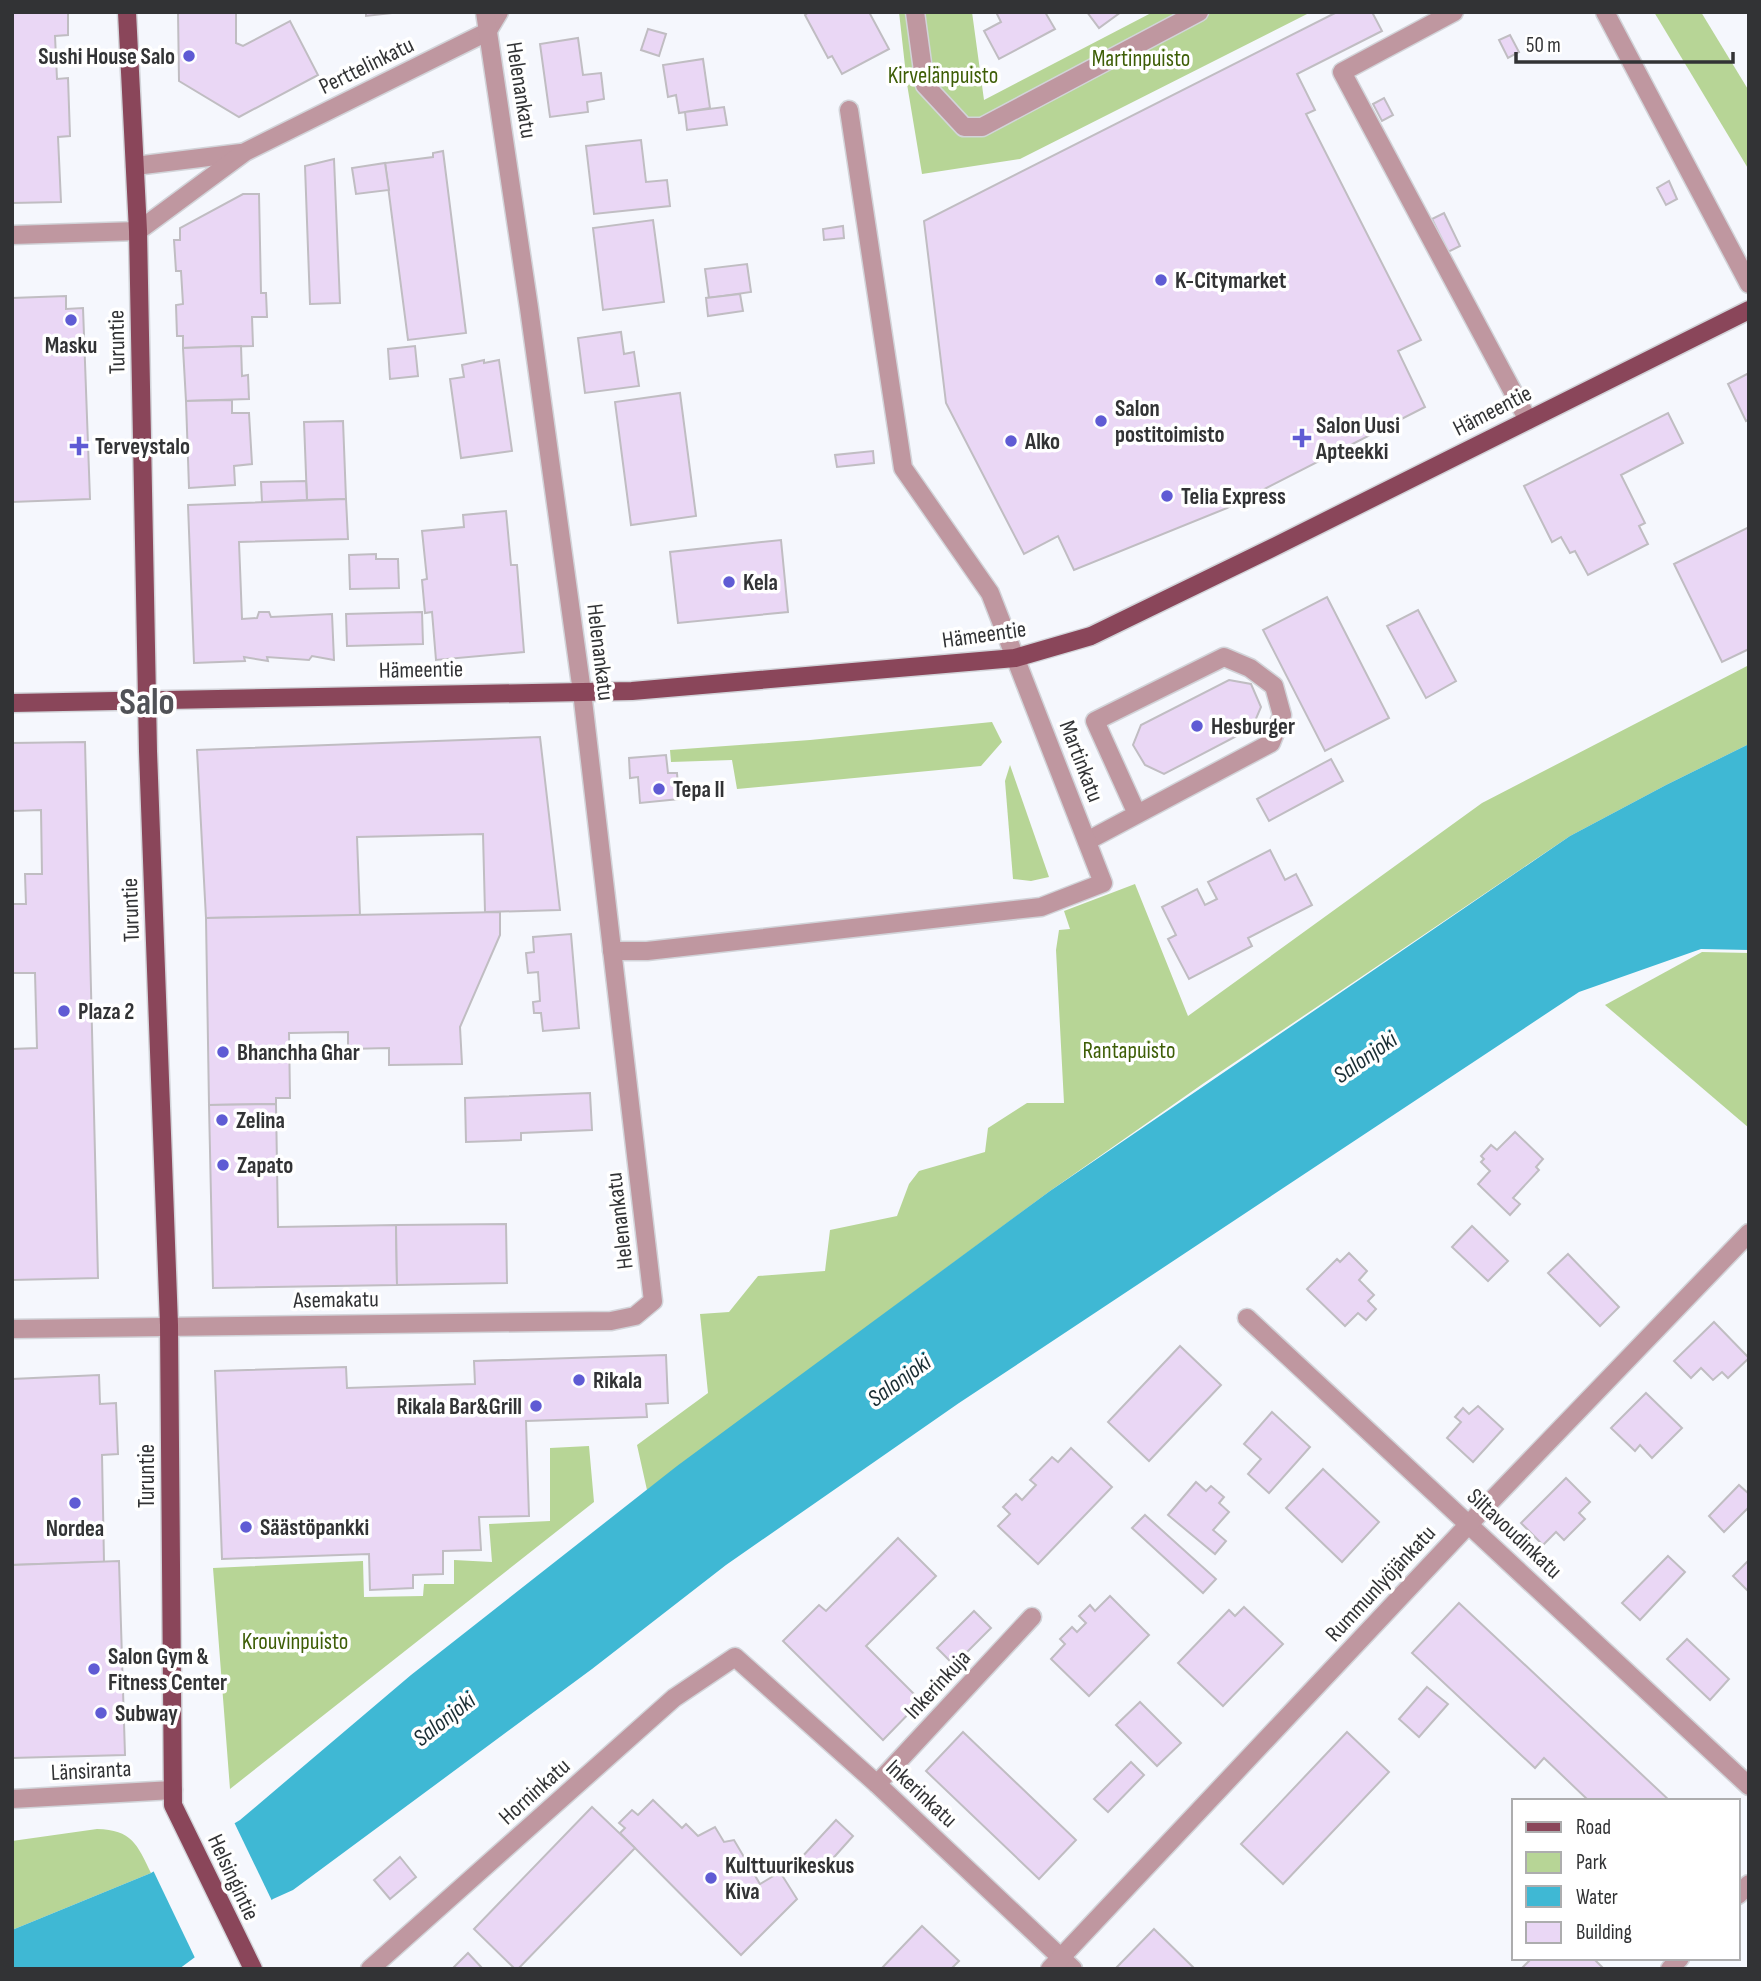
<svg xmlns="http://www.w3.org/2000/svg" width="1761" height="1981" viewBox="0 0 1761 1981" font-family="'Sofia Sans Condensed',sans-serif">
<rect width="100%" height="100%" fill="#f5f7fd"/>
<g fill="#b7d596">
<polygon points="899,12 972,12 984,100 1153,12 1311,12 1020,159 922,174 907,84"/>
<polygon points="1654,12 1701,12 1749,91 1749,170"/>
<polygon points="1749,665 1749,744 1666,785 1570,836 1204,1083 1050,1191 647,1490 637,1445 708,1393 700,1314 729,1312 758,1276 825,1271 830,1230 897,1216 909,1184 919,1171 985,1152 988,1128 1027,1103 1064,1103 1056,950 1059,930 1070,929 1064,911 1135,884 1188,1016 1482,803"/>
<polygon points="992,722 1002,742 981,766 737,789 732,760 671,762 670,750 810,740"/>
<polygon points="1010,765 1049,877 1031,881 1013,879 1005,781"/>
<polygon points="1702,952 1749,953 1749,1128 1605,1005"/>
<polygon points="589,1446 594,1502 230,1789 213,1568 363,1561 364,1597 423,1596 424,1584 454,1584 454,1560 492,1562 489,1524 550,1521 550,1448"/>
<path d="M97,1829C132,1830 137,1844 151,1873L12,1930V1841Z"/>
</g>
<polygon fill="#3fb8d4" points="1749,744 1749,950 1701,949 1579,992 959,1403 726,1565 592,1669 293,1890 273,1899 179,1969 12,1969 12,1930 151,1873 240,1820 411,1675 677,1466 1050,1191 1570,836 1666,785"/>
<polygon fill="#f5f7fd" points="233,1820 273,1903 196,1960 152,1868"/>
<g fill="#ead7f5" stroke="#c0bdc2" stroke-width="2">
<polygon points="12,12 68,12 68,35 55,36 57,79 68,78 70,136 58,137 61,202 12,203"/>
<polygon points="178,12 236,12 236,43 243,46 290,21 318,75 239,117 179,81"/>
<polygon points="366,12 401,12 366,16"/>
<polygon points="869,12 889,49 842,74 832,56 828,58 805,15 809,12"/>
<polygon points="996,12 1045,12 1055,29 999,59 984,31 1001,22"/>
<polygon points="1087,12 1121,12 1099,28"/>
<polygon points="1337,12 1372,12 1382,31 1297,74 1315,110 1306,114 1421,340 1398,351 1425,407 1227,508 1074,570 1058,536 1024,554 946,403 924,221"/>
<polygon points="648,29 666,34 659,56 641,50"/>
<polygon points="1510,35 1519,52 1508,58 1499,40"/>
<polygon points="578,38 583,75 601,73 604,99 587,102 588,112 550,117 540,44"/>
<polygon points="703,59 710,108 679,113 676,95 668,97 663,65"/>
<polygon points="1384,98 1393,115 1382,121 1373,104"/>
<polygon points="724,107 727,125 687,130 685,112"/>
<polygon points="641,140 646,182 667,180 670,206 594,214 586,146"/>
<polygon points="443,151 466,333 408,340 385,163 433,157 433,153"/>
<polygon points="334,159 340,303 310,304 305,166"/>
<polygon points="385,163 389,190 356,194 352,168"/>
<polygon points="1669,181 1677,199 1666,205 1657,188"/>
<polygon points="243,194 259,194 261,293 266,293 267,317 252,317 253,346 183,348 183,336 177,336 176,305 183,304 181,271 176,271 174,240 180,240 180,228"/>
<polygon points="1444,213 1460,246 1448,252 1432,219"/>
<polygon points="653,220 664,302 603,310 593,228"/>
<polygon points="843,226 844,238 824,240 823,229"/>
<polygon points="747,264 751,292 709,298 705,269"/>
<polygon points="740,294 743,311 708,316 706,298"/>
<polygon points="66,296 66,309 83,308 90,499 12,502 12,298"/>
<polygon points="621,332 624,354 634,352 639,386 585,393 578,338"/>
<polygon points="241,346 242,376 248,375 249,399 186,401 183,348"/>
<polygon points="415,346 418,376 390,379 388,349"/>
<polygon points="484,360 484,363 499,360 512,451 461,458 450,379 464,377 462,365"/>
<polygon points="1749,373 1749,419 1746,421 1728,384"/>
<polygon points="680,393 696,516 631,525 615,402"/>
<polygon points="232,400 232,413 249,413 252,464 234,466 235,485 189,488 186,401"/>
<polygon points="1668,413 1683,443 1621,475 1645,523 1639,526 1648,544 1588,575 1575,551 1570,553 1561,537 1552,542 1524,486"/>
<polygon points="343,421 346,499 307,500 304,422"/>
<polygon points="873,451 874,463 837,467 835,455"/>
<polygon points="306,481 307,500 262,502 261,482"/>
<polygon points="346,499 348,539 239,542 242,619 257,618 259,612 269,612 271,617 332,614 334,660 312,656 309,660 267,657 268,661 244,657 245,661 194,663 188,505"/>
<polygon points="506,511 511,565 517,565 524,652 436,660 432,612 425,613 422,580 427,579 422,531 464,527 463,515"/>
<polygon points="1749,527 1749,649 1722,662 1674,564"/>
<polygon points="781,540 788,612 678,623 670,552"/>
<polygon points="376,554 376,559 398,559 399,588 350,589 349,555"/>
<polygon points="1327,597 1389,718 1325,751 1263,630"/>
<polygon points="1418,610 1456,681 1426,698 1387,626"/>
<polygon points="422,612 423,644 347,646 346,614"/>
<polygon points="1229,680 1251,684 1261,707 1252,728 1164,774 1145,765 1133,745 1141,725"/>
<polygon points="540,737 560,910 485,912 483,834 357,837 360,916 206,918 197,750"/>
<polygon points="85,742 98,1278 12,1280 12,1049 37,1048 35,973 12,973 12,904 26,904 25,874 42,874 41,810 12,811 12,743"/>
<polygon points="666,755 668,773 677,773 679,799 640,803 638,777 630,778 629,758"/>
<polygon points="1331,759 1343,781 1269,821 1257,799"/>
<polygon points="1270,850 1285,880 1296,874 1312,905 1248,938 1252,946 1189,979 1168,939 1176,935 1162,907 1197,889 1205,905 1217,899 1208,882"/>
<polygon points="500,912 500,935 460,1027 462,1064 389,1065 389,1048 348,1049 348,1032 289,1033 290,1098 276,1098 276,1104 209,1105 206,918"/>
<polygon points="571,934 579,1028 543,1031 541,1013 534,1013 533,1002 540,1001 538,972 528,973 526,953 534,952 533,937"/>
<polygon points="590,1093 592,1130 521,1133 521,1140 466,1142 465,1098"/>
<polygon points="276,1104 278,1227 396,1225 397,1285 213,1288 209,1105"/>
<polygon points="1515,1132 1543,1159 1536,1167 1539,1170 1513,1198 1520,1204 1510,1215 1478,1184 1490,1171 1481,1162 1484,1159 1481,1156 1491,1145 1497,1150"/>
<polygon points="506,1224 507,1283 397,1285 396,1225"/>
<polygon points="1472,1226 1508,1261 1488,1281 1452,1247"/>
<polygon points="1349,1253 1367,1271 1359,1280 1374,1295 1368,1301 1376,1309 1366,1320 1358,1313 1345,1326 1307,1289 1337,1259 1340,1262"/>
<polygon points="1568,1254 1619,1307 1600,1326 1548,1273"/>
<polygon points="1714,1322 1749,1358 1728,1378 1722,1372 1713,1380 1701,1368 1691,1378 1674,1361"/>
<polygon points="1180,1346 1221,1385 1149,1461 1108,1422"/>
<polygon points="666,1355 668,1403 646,1404 647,1417 526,1421 529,1516 479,1517 481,1550 443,1551 443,1574 413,1575 413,1588 370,1590 369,1554 222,1559 215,1371 346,1367 347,1388 475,1384 474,1361"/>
<polygon points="99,1375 100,1404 116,1403 118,1454 102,1455 104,1562 12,1565 12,1379"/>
<polygon points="1646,1393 1682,1428 1652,1458 1640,1445 1635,1451 1611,1428"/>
<polygon points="1478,1406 1503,1429 1473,1462 1447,1438 1461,1422 1455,1417 1463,1408 1469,1414"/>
<polygon points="1272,1412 1310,1447 1269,1493 1248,1474 1261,1459 1244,1444"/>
<polygon points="1071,1448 1112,1487 1038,1564 998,1526 1010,1514 1003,1507 1016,1494 1022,1500 1036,1485 1030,1480 1052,1457 1058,1462"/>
<polygon points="1323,1469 1379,1522 1342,1562 1286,1508"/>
<polygon points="1566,1478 1590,1502 1579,1513 1585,1519 1564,1540 1556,1532 1543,1545 1521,1523"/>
<polygon points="1196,1482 1206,1491 1211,1486 1224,1497 1219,1503 1229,1512 1213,1530 1226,1541 1215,1554 1168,1515"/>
<polygon points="1739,1485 1749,1494 1749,1507 1724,1532 1709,1516"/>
<polygon points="1145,1515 1216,1579 1203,1593 1132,1528"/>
<polygon points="898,1538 936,1576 866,1646 921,1701 883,1740 783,1641 819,1605 826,1611"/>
<polygon points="1668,1556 1685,1572 1640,1620 1622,1603"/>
<polygon points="1749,1560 1749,1592 1733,1576"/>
<polygon points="119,1561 125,1755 12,1758 12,1565"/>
<polygon points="1110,1596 1149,1635 1089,1696 1051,1659 1065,1644 1060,1639 1072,1627 1077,1632 1086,1623 1079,1616 1090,1605 1095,1611"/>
<polygon points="1459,1603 1670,1801 1589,1801 1544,1758 1535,1768 1412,1653"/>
<polygon points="1244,1607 1283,1644 1223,1706 1178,1663 1229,1610 1235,1616"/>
<polygon points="974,1611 991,1628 954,1665 937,1648"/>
<polygon points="1687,1639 1729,1679 1710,1700 1667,1659"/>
<polygon points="1427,1687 1448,1704 1419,1737 1399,1719"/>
<polygon points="1140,1702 1181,1743 1157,1766 1116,1725"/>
<polygon points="963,1732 1076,1840 1039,1879 926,1771"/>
<polygon points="1347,1732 1389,1772 1283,1884 1241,1844"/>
<polygon points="1131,1762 1144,1775 1108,1812 1094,1799"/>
<polygon points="653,1800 682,1828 686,1824 698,1836 715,1827 724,1842 734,1840 760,1884 780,1872 797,1899 741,1955 620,1833 625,1828 619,1823 632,1810 638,1815"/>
<polygon points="592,1807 635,1848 518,1969 515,1969 474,1929"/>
<polygon points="836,1820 853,1836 819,1874 801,1858"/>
<polygon points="400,1857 416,1877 390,1899 374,1880"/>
<polygon points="922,1926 959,1961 951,1969 881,1969"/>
<polygon points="1154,1929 1195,1969 1115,1969"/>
<polygon points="468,1953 483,1969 452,1969"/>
<polygon points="1532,1958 1593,1958 1604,1969 1521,1969"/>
</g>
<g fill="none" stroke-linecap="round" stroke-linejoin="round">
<g stroke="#d2d4d9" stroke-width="21">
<g id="minor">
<polyline points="915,12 925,85 964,127 982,127 1199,12"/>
<polyline points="1454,12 1342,72 1528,420"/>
<polyline points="1605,12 1749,284"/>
<polyline points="135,166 241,153"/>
<polyline points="12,235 138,231 245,152 487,32 499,12"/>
<polyline points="1087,841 1271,743 1282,715 1274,686 1250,668 1224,657 1095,721 1137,814"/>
<polyline points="612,951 647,951 1041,907 1103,883 990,593 903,468 849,110"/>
<polyline points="1247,1318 1749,1786"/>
<polyline points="12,1329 611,1321 635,1316 653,1301 582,692 529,308 485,12"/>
<polyline points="877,1784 1032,1617"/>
<polyline points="12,1799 173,1790"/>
<polyline points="1738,1895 1749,1884"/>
<polyline points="370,1969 674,1698 735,1657 877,1784 1073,1969"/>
<polyline points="1050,1969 1469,1524 1749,1233"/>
<polyline points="1670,1969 1680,1958"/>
</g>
</g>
<g stroke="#d2d4d9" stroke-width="21">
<g id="major">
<polyline points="127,12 138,231 148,751 169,1325 173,1805 253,1969"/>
<polyline points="12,703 632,691 1015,658 1091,636 1278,545 1749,310"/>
</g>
</g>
<use href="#minor" stroke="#bf97a0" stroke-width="18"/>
<use href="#major" stroke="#8a465a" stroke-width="18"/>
</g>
<g fill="#5f5bd4" stroke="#fff" stroke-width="2.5">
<circle cx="189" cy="56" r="7"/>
<circle cx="1161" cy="280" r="7"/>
<circle cx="71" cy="320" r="7"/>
<circle cx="1101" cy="421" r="7"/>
<path d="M1298.5 427.5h7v7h7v7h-7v7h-7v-7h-7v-7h7z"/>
<circle cx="1011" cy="441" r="7"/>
<path d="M75.5 435.5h7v7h7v7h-7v7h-7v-7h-7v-7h7z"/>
<circle cx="1167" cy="496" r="7"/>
<circle cx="729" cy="582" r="7"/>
<circle cx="1197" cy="726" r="7"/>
<circle cx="659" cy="789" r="7"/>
<circle cx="64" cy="1011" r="7"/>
<circle cx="223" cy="1052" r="7"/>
<circle cx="222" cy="1120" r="7"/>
<circle cx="223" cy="1165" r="7"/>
<circle cx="579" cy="1380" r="7"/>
<circle cx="536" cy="1406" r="7"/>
<circle cx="75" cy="1503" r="7"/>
<circle cx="246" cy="1527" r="7"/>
<circle cx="94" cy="1669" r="7"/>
<circle cx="101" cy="1713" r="7"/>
<circle cx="711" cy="1878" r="7"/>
</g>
<g text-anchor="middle" stroke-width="7" stroke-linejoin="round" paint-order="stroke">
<g font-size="23" font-weight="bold" fill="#323335" stroke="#fff" text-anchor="start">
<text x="175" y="64" text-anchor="end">Sushi House Salo</text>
<text x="1175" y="288">K-Citymarket</text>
<text x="71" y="353" text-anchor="middle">Masku</text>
<text x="1115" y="416">Salon<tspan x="1115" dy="26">postitoimisto</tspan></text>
<text x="1316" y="433">Salon Uusi<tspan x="1316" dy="26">Apteekki</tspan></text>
<text x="1025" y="449">Alko</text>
<text x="95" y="454">Terveystalo</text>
<text x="1181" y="504">Telia Express</text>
<text x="743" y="590">Kela</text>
<text x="1211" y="734">Hesburger</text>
<text x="673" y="797">Tepa II</text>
<text x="78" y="1019">Plaza 2</text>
<text x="237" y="1060">Bhanchha Ghar</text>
<text x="236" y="1128">Zelina</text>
<text x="237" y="1173">Zapato</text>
<text x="593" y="1388">Rikala</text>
<text x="522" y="1414" text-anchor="end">Rikala Bar&amp;Grill</text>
<text x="260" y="1535">Säästöpankki</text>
<text x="75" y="1536" text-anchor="middle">Nordea</text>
<text x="108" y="1664">Salon Gym &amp;<tspan x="108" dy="26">Fitness Center</tspan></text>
<text x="115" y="1721">Subway</text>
<text x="725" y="1873">Kulttuurikeskus<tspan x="725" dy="26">Kiva</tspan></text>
</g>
<g font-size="23" fill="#3e5e07" stroke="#fff">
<text x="1141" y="66">Martinpuisto</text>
<text x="943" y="83">Kirvelänpuisto</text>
<text x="1129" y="1058">Rantapuisto</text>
<text x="295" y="1649">Krouvinpuisto</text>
</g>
<g font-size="23" fill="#323335" stroke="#fff">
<text transform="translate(366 65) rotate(-26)" y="8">Perttelinkatu</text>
<text transform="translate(522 90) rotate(81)" y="8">Helenankatu</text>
<text transform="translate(116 342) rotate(-91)" y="8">Turuntie</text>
<text transform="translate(1492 410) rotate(-27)" y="8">Hämeentie</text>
<text transform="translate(984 634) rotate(-8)" y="8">Hämeentie</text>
<text transform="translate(601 652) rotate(83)" y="8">Helenankatu</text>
<text transform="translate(421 669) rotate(-1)" y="8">Hämeentie</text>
<text transform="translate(1082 761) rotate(69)" y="8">Martinkatu</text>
<text transform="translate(130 910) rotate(-92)" y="8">Turuntie</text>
<text transform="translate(619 1221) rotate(-97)" y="8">Helenankatu</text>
<text transform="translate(336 1299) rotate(-1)" y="8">Asemakatu</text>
<text transform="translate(146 1476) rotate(-90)" y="8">Turuntie</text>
<text transform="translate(1515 1533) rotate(43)" y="8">Siltavoudinkatu</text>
<text transform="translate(1380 1583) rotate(-47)" y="8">Rummunlyöjänkatu</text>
<text transform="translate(937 1684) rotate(-47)" y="8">Inkerinkuja</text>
<text transform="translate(91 1770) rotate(-3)" y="8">Länsiranta</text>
<text transform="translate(534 1791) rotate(-42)" y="8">Horninkatu</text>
<text transform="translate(922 1793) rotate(43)" y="8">Inkerinkatu</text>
<text transform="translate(234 1877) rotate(65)" y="8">Helsingintie</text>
</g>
<g font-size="24" font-style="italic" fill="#1a2e34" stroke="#fff">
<text transform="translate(1365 1057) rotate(-35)" y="8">Salonjoki</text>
<text transform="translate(899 1380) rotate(-36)" y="8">Salonjoki</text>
<text transform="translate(444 1719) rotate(-38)" y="8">Salonjoki</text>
</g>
<g font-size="37" font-weight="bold" fill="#515257" stroke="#fff">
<text x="147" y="714">Salo</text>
</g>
</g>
<rect width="1761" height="1981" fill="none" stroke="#323335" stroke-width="28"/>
<rect x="1512" y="1799" width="228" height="161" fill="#ffffff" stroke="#adadae" stroke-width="2"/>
<rect x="1526" y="1822" width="35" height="10" fill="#8a465a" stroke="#adadae" stroke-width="2"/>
<text x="1576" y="1834" font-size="21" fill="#323335">Road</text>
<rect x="1526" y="1852" width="35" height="21" fill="#b7d596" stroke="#adadae" stroke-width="2"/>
<text x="1576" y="1869" font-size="21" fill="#323335">Park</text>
<rect x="1526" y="1886" width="35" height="21" fill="#3fb8d4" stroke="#adadae" stroke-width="2"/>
<text x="1576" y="1904" font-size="21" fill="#323335">Water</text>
<rect x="1526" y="1922" width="35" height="21" fill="#ead7f5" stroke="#adadae" stroke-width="2"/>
<text x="1576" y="1939" font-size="21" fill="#323335">Building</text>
<path d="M1516 52v10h217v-10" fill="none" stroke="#323335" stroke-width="3.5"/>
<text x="1526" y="52" font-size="21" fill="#323335" stroke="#ffffff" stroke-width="5" paint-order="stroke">50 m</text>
</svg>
